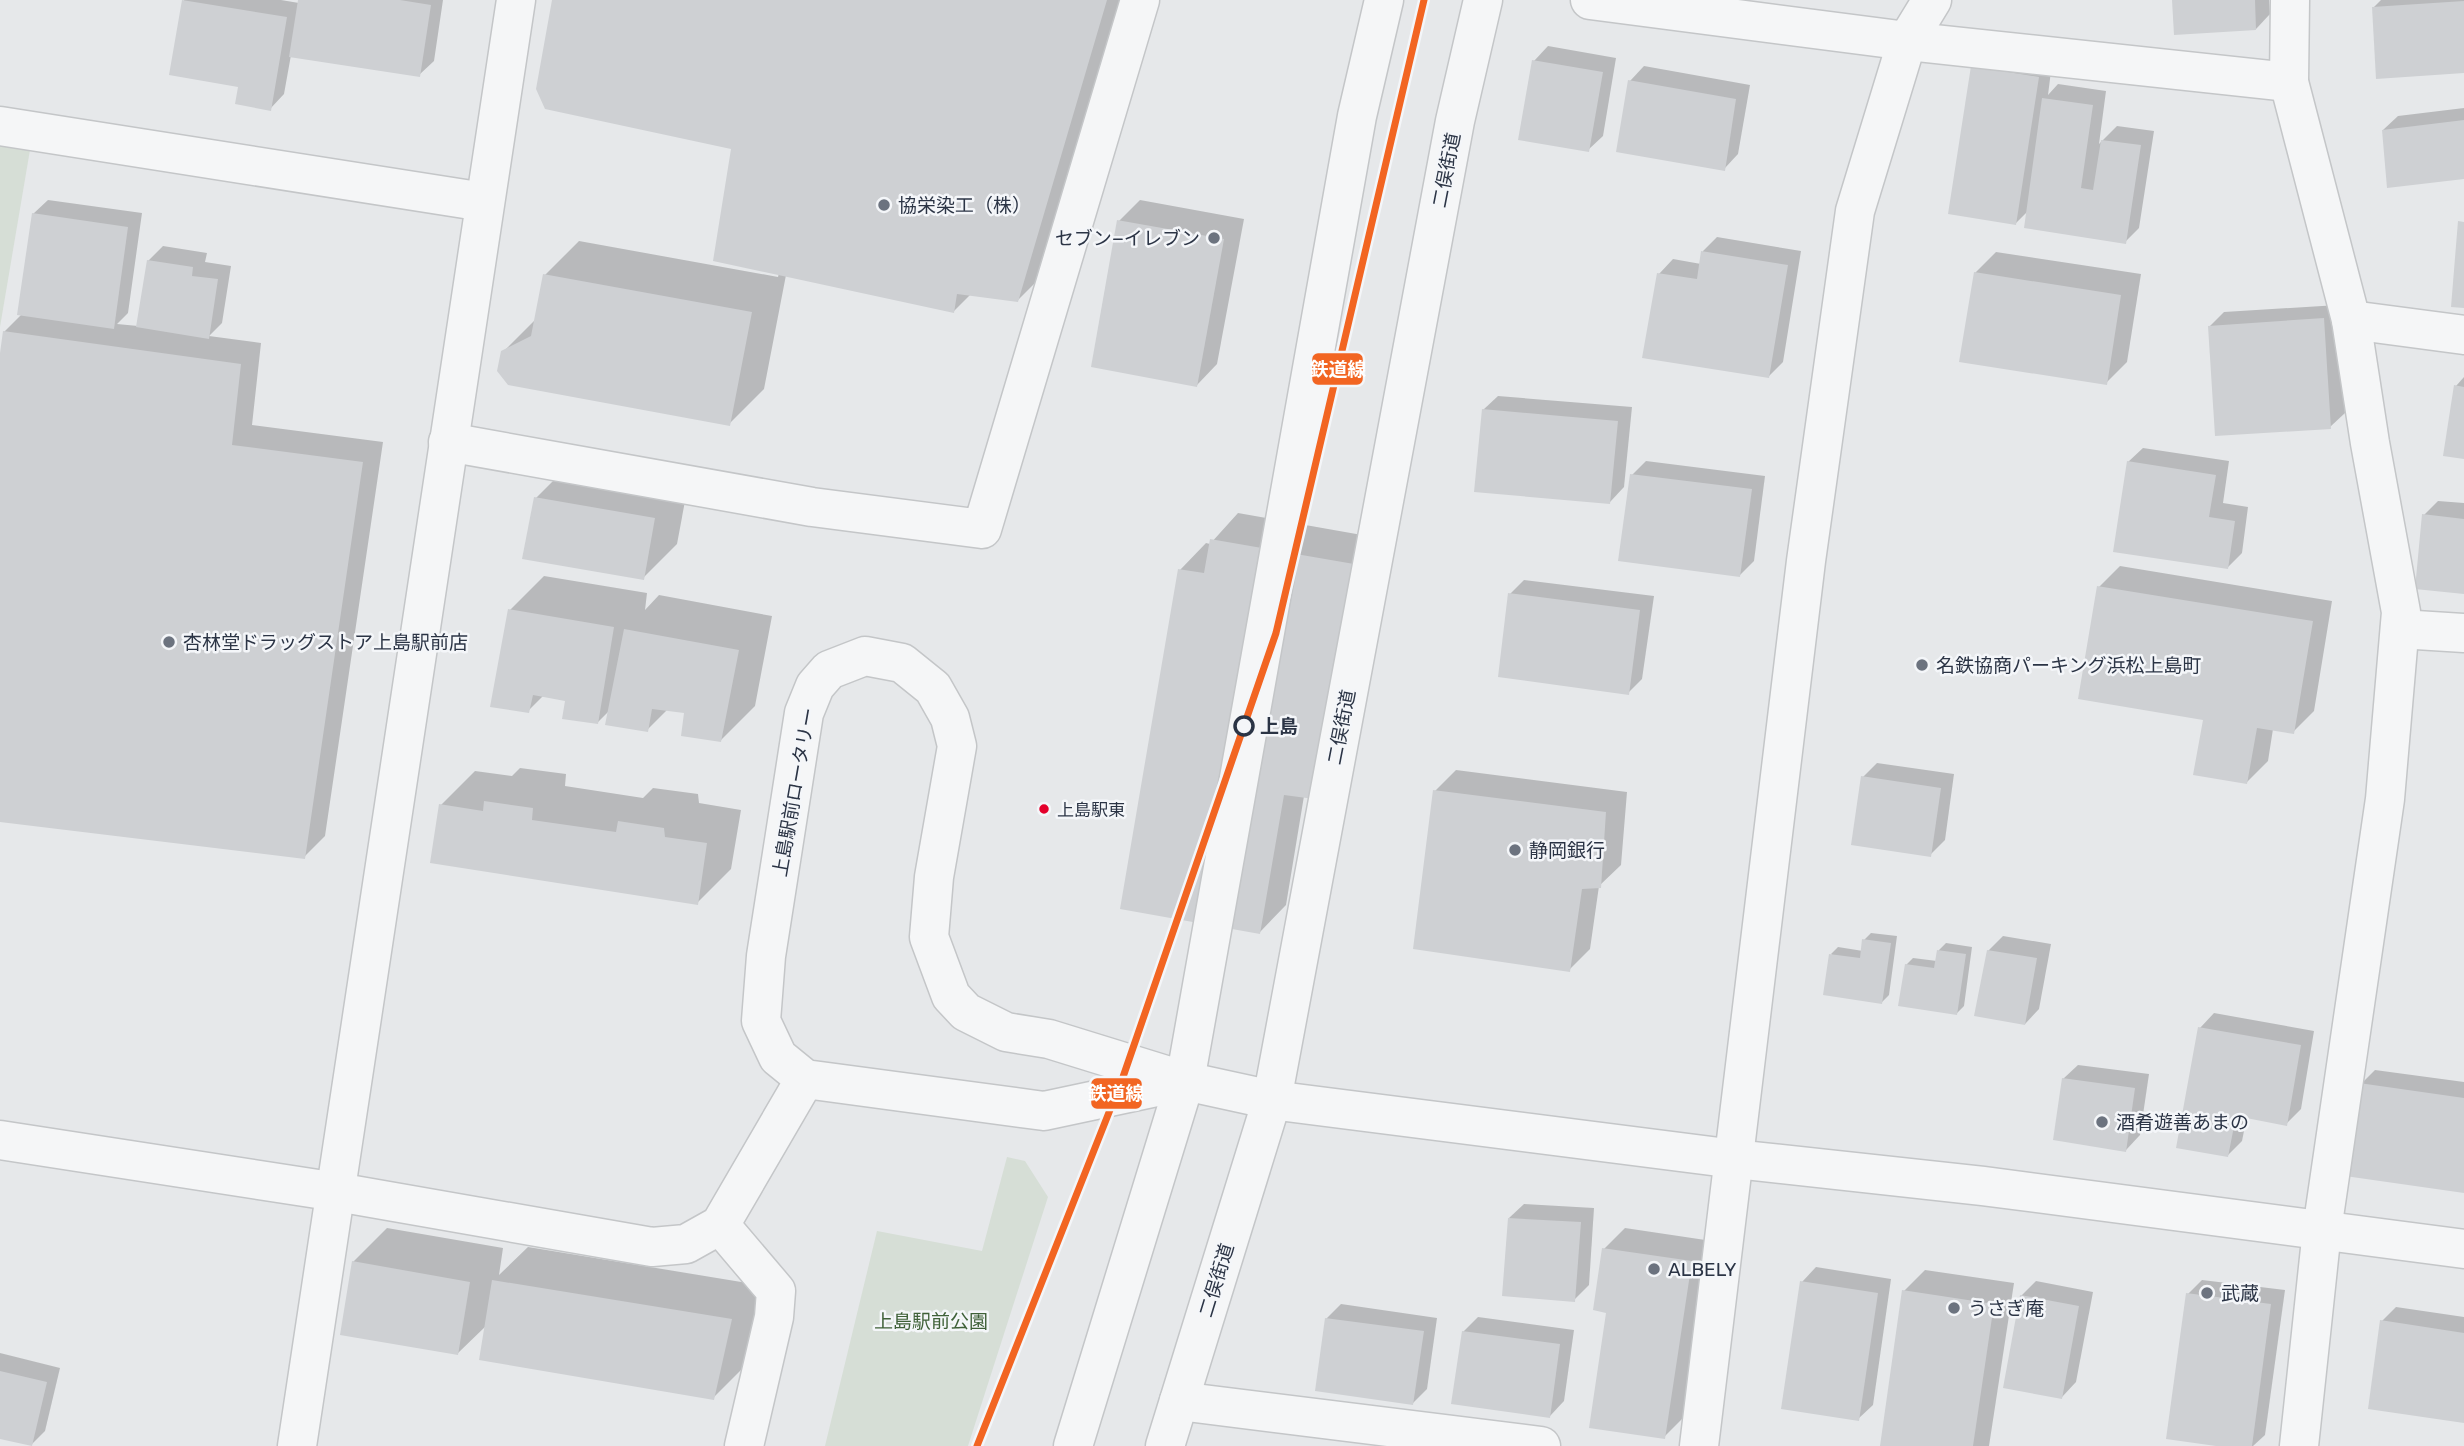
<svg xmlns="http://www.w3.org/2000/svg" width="2464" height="1446" viewBox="0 0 2464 1446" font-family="Rubik,'Noto Sans JP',sans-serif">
<rect width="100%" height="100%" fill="#e6e8ea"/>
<g fill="#d6ded6">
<polygon points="0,139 31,144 0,327"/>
<polygon points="1007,1157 1025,1161 1048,1197 968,1446 825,1446 877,1231 982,1251"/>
</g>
<g fill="#0003">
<polygon points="184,0 281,0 299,3 300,0 443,0 434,61 419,75 291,55 284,94 270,109 240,85 171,74"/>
<polygon points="554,0 1124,0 1044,274 1018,300 971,294 954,311 786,275 764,389 729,424 503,352 537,318 545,275 579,241 778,277 779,273 733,148"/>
<polygon points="2174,0 2269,0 2270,14 2256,29"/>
<polygon points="2381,0 2464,0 2464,71 2374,7"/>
<polygon points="1548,46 1616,58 1603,136 1588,150 1534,61"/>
<polygon points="2052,63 2048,95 2058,84 2106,91 2099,144 2117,126 2154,131 2139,228 2125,242 2028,211 2016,223 1972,67"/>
<polygon points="1644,66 1750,85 1738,154 1724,169 1630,81"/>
<polygon points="2464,108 2464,177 2383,130 2398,116"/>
<polygon points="48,200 142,213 128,313 117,324 138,326 148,261 163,246 207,253 205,262 231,266 222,323 209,336 261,343 252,425 383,442 325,836 304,857 0,820 0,368 4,332 22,314 33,214"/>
<polygon points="1140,200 1244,219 1217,364 1197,385 1119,221"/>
<polygon points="1717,237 1801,251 1783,362 1769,376 1659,274 1673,259 1701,264 1703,251"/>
<polygon points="1996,252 2141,274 2127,362 2106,383 1975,273"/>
<polygon points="2338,305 2345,413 2330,427 2210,326 2224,312"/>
<polygon points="2464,377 2464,457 2456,386"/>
<polygon points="1498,396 1632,407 1624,487 1610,502 1483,410"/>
<polygon points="2143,448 2229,461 2223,503 2248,507 2242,553 2228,567 2128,462"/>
<polygon points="1646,461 1765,476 1754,561 1740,575 1632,475"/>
<polygon points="570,464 688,485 677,544 643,578 536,498"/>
<polygon points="2438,501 2464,503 2464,592 2424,515"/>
<polygon points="1238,513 1379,538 1304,796 1286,905 1260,932 1180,570 1206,543 1210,544"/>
<polygon points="2120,566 2332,601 2314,711 2293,732 2273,729 2268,761 2247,782 2205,718 2099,587"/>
<polygon points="544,576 647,593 645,610 659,595 772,616 755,706 721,740 686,712 668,709 647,730 609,711 597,723 567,699 544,695 528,711 510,610"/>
<polygon points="1524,580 1654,596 1642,679 1628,693 1510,594"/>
<polygon points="1877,763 1954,774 1945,840 1930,855 1863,777"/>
<polygon points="520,768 566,774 565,786 643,798 653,788 698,794 699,803 741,810 731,869 697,903 441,805 475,771 512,776"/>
<polygon points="1456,770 1627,792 1621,865 1599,886 1590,949 1569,970 1435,791"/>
<polygon points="1871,933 1897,936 1889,995 1882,1002 1831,954 1838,947 1863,951 1864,940"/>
<polygon points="2003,936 2051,944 2039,1009 2025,1024 1988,951"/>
<polygon points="1946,943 1972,947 1964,1006 1957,1013 1906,965 1913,958 1937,961 1939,950"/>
<polygon points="2214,1013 2314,1031 2301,1109 2286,1124 2247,1116 2242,1141 2228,1155 2200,1028"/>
<polygon points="2078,1065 2149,1074 2140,1135 2126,1150 2063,1079"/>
<polygon points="2375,1070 2464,1082 2464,1192 2361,1084"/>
<polygon points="1524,1204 1594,1208 1589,1285 1574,1300 1509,1218"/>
<polygon points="387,1228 503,1248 499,1275 528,1247 766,1286 747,1364 713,1398 487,1325 458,1353 353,1262"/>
<polygon points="1625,1228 1712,1241 1685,1416 1664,1437 1608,1311 1604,1249"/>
<polygon points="1816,1267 1891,1279 1873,1405 1858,1419 1802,1282"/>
<polygon points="1925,1270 2014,1283 1989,1446 1881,1446 1904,1291"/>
<polygon points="2202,1280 2285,1290 2265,1435 2253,1446 2229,1446 2188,1294"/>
<polygon points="2036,1281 2093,1292 2076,1382 2062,1397 2021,1296"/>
<polygon points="1341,1304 1437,1318 1427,1389 1413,1403 1326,1319"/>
<polygon points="2396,1307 2464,1317 2464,1421 2382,1321"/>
<polygon points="1478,1317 1574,1330 1564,1401 1550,1416 1463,1332"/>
<polygon points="0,1353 60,1368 45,1431 31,1445 0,1437"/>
</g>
<g fill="#ced0d3">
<polygon points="182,0 287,17 271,111 235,104 238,87 169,75"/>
<polygon points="298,0 400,0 431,5 420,77 289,57"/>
<polygon points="552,0 1107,0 1018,302 957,294 954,313 713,261 731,149 545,109 536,89"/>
<polygon points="2172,0 2255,0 2256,30 2174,35"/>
<polygon points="2464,1 2464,73 2376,79 2372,7"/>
<polygon points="1532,60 1603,72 1589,152 1518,140"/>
<polygon points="1971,66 2039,77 2016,225 1948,214"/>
<polygon points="1628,80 1736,99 1725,171 1616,152"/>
<polygon points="2042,98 2093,105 2081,188 2093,190 2101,140 2141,145 2126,244 2024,228"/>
<polygon points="2464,120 2464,179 2387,188 2382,130"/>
<polygon points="32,213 128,227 114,329 17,315"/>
<polygon points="1117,220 1224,239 1197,387 1091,367"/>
<polygon points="2458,221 2464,222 2464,308 2451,307"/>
<polygon points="1701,251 1788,265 1769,378 1642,358 1657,273 1697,279"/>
<polygon points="147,260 193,267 192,276 218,279 209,339 136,327"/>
<polygon points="1974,272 2121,295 2107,385 1959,362"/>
<polygon points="543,274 752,312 730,426 508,385 497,371 501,351 531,336"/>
<polygon points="2324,318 2331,429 2215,436 2208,326"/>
<polygon points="3,331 241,364 232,445 363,462 305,859 0,822 0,353"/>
<polygon points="2454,385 2464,387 2464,459 2443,456"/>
<polygon points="1482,409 1618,421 1610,504 1474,492"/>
<polygon points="2127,461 2216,475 2209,517 2235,521 2228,569 2113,552"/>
<polygon points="1630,474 1752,489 1740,577 1618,561"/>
<polygon points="534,497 655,518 644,580 522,559"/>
<polygon points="2422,514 2464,519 2464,594 2415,589"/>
<polygon points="1210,539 1354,564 1314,799 1284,795 1260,934 1120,909 1178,569 1204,573"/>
<polygon points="2097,586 2313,621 2294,734 2257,728 2247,784 2193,775 2203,720 2078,699"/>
<polygon points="1508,593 1640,610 1629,695 1498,677"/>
<polygon points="508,609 614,627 598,724 562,719 565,701 533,695 529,713 490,707"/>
<polygon points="624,629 739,650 721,742 681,736 684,713 652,709 648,732 605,725"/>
<polygon points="1861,776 1941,788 1931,857 1851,845"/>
<polygon points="1433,790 1606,812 1601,888 1582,889 1570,972 1413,949"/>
<polygon points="484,801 533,808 532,820 616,832 618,821 664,828 665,837 707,843 698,905 430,863 439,804 483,811"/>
<polygon points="1862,939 1891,943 1882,1004 1823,995 1829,954 1860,958"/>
<polygon points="1937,950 1966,954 1957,1015 1898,1006 1905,964 1934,968"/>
<polygon points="1987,950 2037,958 2025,1025 1974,1016"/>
<polygon points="2198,1027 2301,1045 2287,1126 2236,1116 2228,1157 2176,1148"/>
<polygon points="2062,1078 2135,1088 2126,1152 2053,1140"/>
<polygon points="2359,1083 2464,1098 2464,1193 2345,1176"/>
<polygon points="1508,1218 1581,1222 1575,1302 1502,1296"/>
<polygon points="1602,1248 1692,1261 1665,1439 1589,1428 1606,1313 1593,1310"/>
<polygon points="352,1261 470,1282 458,1355 340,1335"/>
<polygon points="492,1280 732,1319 714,1400 479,1360"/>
<polygon points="1800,1281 1878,1293 1859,1421 1781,1409"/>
<polygon points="1902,1290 1994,1304 1973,1446 1880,1446"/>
<polygon points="2186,1293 2271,1304 2252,1446 2216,1446 2166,1439"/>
<polygon points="2020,1295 2079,1306 2062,1399 2003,1388"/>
<polygon points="1325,1318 1424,1331 1413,1405 1315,1391"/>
<polygon points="2380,1320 2464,1333 2464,1423 2368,1409"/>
<polygon points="1462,1331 1560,1344 1550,1418 1451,1404"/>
<polygon points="0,1371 47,1382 32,1446 0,1439"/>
</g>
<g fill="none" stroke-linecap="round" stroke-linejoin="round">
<g stroke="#c4c6c8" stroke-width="41">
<g id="minor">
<polyline points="1590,0 1907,41 2289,82"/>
<polyline points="2290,0 2289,82 2351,320 2370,443 2401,612 2385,799 2322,1230 2299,1446"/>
<polyline points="0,126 484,202"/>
<polyline points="2351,320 2464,335"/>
<polyline points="448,442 812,507 982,529 1140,0"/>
<polyline points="2400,629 2464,633"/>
<polyline points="1185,1081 1044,1111 805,1079 778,1057 761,1021 766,956 804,713 815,686 829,670 865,656 902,663 933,688 950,718 957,746 934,877 929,937 951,996 966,1012 1006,1032 1049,1039 1185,1081 1272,1100 1735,1159 1983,1186 2464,1249"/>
<polyline points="0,1140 337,1192 652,1247 686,1244 720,1225 805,1079"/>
<polyline points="720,1225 776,1291 774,1317 744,1446"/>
<polyline points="1179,1401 1541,1446"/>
<polyline points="297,1446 516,0"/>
<polyline points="1073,1446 1185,1081 1357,116 1384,0"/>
<polyline points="1165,1446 1272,1100 1455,121 1483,0"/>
<polyline points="1699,1446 1806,561 1855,211 1907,41 1932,0"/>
</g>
</g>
<use href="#minor" stroke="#f5f6f7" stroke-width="38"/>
<g stroke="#f4f6f9" stroke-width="12">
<polyline id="rail-1" points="977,1446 1123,1077 1276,633 1424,0"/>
</g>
<use href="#rail-1" stroke="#f26522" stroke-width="7"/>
</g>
<g fill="#6c737f" stroke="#f4f6f9" stroke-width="2.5">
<circle cx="884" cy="205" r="7"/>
<circle cx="1214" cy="238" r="7"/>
<circle cx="169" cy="642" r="7"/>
<circle cx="1922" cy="665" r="7"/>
<circle cx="1515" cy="850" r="7"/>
<circle cx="2102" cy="1122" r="7"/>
<circle cx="1654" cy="1269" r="7"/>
<circle cx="2207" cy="1293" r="7"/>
<circle cx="1954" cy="1308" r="7"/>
</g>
<circle fill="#f4f6f9" stroke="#2b3445" stroke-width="3.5" cx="1244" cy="726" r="9"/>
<circle fill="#e4002b" stroke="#f4f6f9" stroke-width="2.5" cx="1044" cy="809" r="6"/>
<g text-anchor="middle" stroke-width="5" stroke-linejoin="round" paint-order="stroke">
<g font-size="17" fill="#2b3445" stroke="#f4f6f9" text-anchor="start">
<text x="1057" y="816">上島駅東</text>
</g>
<g font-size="19" fill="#2b3445" stroke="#f4f6f9">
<text transform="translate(1446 170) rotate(-79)" y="7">二俣街道</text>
<text transform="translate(1341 727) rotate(-79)" y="7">二俣街道</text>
<text transform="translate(794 792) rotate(-80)" y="7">上島駅前ロータリー</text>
<text transform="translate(1216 1280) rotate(-73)" y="7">二俣街道</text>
</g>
<g font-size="19" fill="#2b3445" stroke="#f4f6f9" text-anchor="start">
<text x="898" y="212">協栄染工（株）</text>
<text x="1200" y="245" text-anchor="end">セブン−イレブン</text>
<text x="183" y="649">杏林堂ドラッグストア上島駅前店</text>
<text x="1936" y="672">名鉄協商パーキング浜松上島町</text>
<text x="1529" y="857">静岡銀行</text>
<text x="2116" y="1129">酒肴遊善あまの</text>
<text x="1668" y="1276">ALBELY</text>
<text x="2221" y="1300">武蔵</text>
<text x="1968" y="1315">うさぎ庵</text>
</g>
<g font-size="19" font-weight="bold" fill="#2b3445" stroke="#f4f6f9" text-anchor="start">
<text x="1260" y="733">上島</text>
</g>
<g font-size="19" fill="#3f6138" stroke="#f4f6f9">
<text x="931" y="1328">上島駅前公園</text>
</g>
</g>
<g stroke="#f4f6f9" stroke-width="2.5">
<rect x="1311" y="352" width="53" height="34" rx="7" fill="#f26522"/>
<rect x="1090" y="1077" width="53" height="33" rx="7" fill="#f26522"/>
</g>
<g font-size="19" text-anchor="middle" font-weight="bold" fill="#fff">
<text x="1338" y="376">鉄道線</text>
<text x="1116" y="1100">鉄道線</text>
</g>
</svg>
